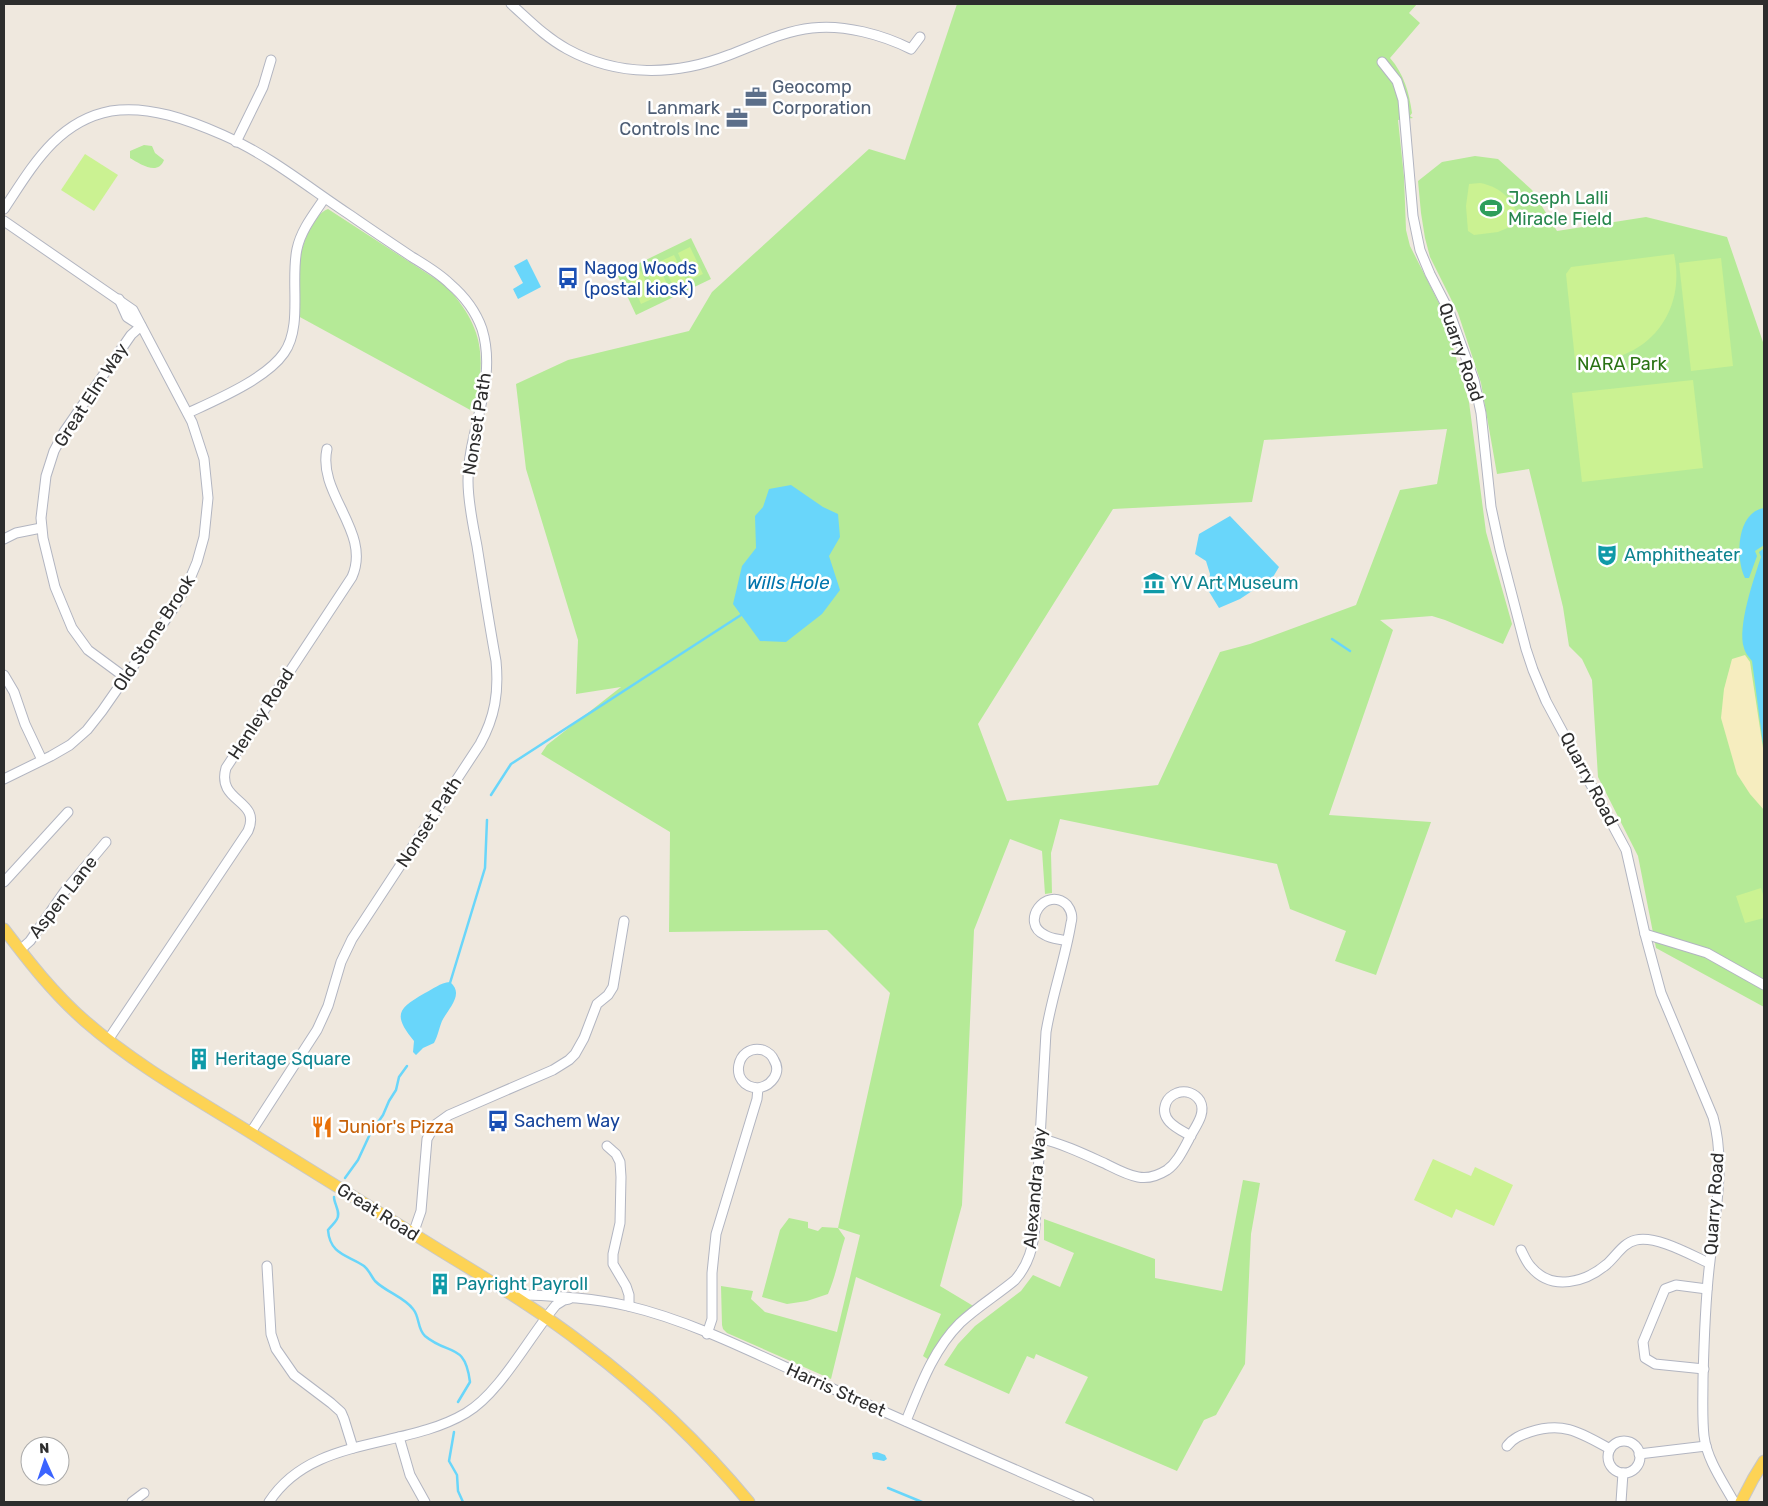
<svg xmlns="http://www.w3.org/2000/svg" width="1768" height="1506" viewBox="0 0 1768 1506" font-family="Rubik,sans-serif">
<rect width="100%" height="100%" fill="#efe8de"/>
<g fill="#b5ea97" fill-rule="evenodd">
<path d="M957,4H1417L1409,13L1420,23L1390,58C1404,74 1409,92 1412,113L1410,116L1413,118L1398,120L1404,177L1406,230L1410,246L1441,307L1469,402L1486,532L1512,624L1503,644L1445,620L1432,616L1380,620L1393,630L1329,815L1431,822L1376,975L1335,961L1346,931L1290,909L1277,864L1060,819L1051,853L1052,893L1045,894L1042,851L1010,839L974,930L962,1205L940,1286L975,1307L929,1360L923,1356L941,1314L856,1277L831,1379L727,1333L723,1329L722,1325L721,1286L753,1291L751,1299L765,1312L837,1332L860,1235L838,1228L845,1238C839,1257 836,1275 828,1294L807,1301L787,1304L762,1297L780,1230L789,1218L808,1222V1228L818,1231L822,1227L838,1228L890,993L827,930L669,932L670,832L541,754L547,745L621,687L576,694L578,640L526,469L516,384L568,360L689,331L712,292L869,149L905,160ZM1447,429L1437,484L1400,490L1356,605L1250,644L1220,652L1158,785L1007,801L978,724L1113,509L1252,502L1264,440Z"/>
<path d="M144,145L152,146L155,153L164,160C158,176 140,164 130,158V151Z"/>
<polygon points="1475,156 1498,159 1532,190 1557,231 1646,217 1727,237 1764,345 1764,1007 1656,948 1638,856 1598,777 1592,680 1582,659 1569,646 1563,607 1529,469 1497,474 1481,383 1458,313 1430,257 1425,238 1421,213 1418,181 1442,162"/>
<path d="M328,209L445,285C485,328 486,357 474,412L298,316C298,284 295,254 312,226C316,219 320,212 328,209Z"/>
<polygon points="691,238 711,279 636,315 617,274"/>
<polygon points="1243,1180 1260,1183 1251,1234 1245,1364 1216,1415 1204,1420 1177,1471 1065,1423 1088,1377 1036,1354 1034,1359 1027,1356 1009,1394 944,1365 958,1344 975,1326 1021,1291 1033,1275 1060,1287 1074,1253 1044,1240 1044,1219 1155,1259 1155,1278 1222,1291"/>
</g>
<polygon fill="#f6edbf" points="1745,655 1750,662 1764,755 1764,810 1750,794 1737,774 1721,718 1724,689 1732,659"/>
<g fill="#cbf292">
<polygon points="85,154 118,175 94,211 61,190"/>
<path d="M1480,183C1501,187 1516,201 1519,223L1498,232L1474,235L1468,231L1466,206L1469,184Z"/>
<polygon points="690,247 703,274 690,280 678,253"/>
<path d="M1674,254C1688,318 1639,369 1575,360L1566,274L1571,267Z"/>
<polygon points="674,255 687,282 674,288 661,261"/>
<polygon points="1721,258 1733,366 1691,371 1679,263"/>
<polygon points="657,263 670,290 658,295 645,269"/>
<polygon points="641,271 654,298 641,304 629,277"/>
<polygon points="1693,380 1703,468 1582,482 1572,393"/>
<polygon points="1761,888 1764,898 1764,918 1745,923 1736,896"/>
<polygon points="1433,1159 1471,1176 1475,1167 1513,1185 1494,1226 1456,1209 1452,1218 1414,1200"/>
</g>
<g fill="#69d6fa">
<polygon points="527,259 541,287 518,299 513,289 523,283 514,266"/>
<polygon points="791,485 823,507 838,514 840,537 829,556 840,590 822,614 786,642 760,641 733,604 742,566 756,548 755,516 763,507 769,489"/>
<path d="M1764,508V545L1755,551L1757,556L1749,578H1745C1735,557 1737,512 1764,508Z"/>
<polygon points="1230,516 1279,567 1273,577 1240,599 1219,608 1208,590 1210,574 1206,561 1195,554 1199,534"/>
<path d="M1763,549L1764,552V752L1752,661C1749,657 1745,653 1744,648C1737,627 1754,578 1761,557L1759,552Z"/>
<path d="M450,982C465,994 448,1009 442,1021C439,1028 438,1036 434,1043L423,1048L416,1055L413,1052L414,1041C393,1015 397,1009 425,993C433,989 440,983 450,982Z"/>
<polygon points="877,1452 885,1455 887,1459 884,1461 873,1459 872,1453"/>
</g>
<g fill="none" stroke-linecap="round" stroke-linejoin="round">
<g stroke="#69d6fa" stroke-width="2.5">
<polyline points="1332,639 1350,651"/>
<polyline points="491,795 511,764 741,615"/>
<polyline points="450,983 485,868 487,820"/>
<polyline points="345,1178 358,1160 370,1134 383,1115 389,1101 396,1090 399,1077 407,1066"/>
<path d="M334,1197C334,1204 341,1212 337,1219C335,1223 331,1226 328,1230C330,1255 348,1255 364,1266C369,1270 371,1276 375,1281C386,1292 404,1297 413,1309C420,1317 417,1329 425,1336C449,1356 465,1342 470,1382L458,1402"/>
<polyline points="454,1432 449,1461 457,1475 458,1491 463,1502"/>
<polyline points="888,1488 922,1502"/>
</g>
<g stroke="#b2b5c1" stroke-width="11">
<g id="minor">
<path d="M511,4C529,20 545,37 567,49C618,77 675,76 729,55C756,45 783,31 812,28C844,24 883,35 911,49L920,37"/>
<path d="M1382,62L1397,81L1403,100L1413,216L1420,250L1430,274L1449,311L1474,380L1481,413L1491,507L1500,549L1526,649L1533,670L1546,701L1626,850L1645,934L1661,993L1713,1117C1726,1163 1715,1214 1710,1261C1705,1300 1704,1340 1703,1379C1703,1398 1702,1418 1704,1436C1707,1460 1723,1482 1734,1502"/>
<polyline points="236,142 263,87 271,60"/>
<path d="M4,209C32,167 57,121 111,111C149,105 189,120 223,135C269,155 309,188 350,215C370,229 391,243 412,257C425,265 439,273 450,284C464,296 476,312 482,329C498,381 468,430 468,481C468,503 473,525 477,546C483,584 489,623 496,661C499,692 495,717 480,744L352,939L341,962L328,1006L317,1030L251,1132"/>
<polyline points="4,221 133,310 192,422 204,459 208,498 204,537 197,562 187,586 173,609 102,711 87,730 70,745 51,756 4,779"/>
<polyline points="119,299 127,317 141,326"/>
<path d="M188,413C216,400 266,379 284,353C303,326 290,281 297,249C301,230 314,214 324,199"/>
<polyline points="4,539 16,533 41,528"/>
<polyline points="4,675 14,692 25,724 42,760"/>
<polyline points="126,678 88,650 72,628 55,587 43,538 41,518 46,476 54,451 64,432 131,335 141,326"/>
<polyline points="4,882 68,812"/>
<polyline points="1645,934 1707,953 1764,985"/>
<polyline points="20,950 30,941 65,891 106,842"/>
<path d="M108,1040L248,831C262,799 216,803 226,768L352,577C372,532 317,494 327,449"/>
<path d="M1039,1138C1063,1144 1084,1154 1106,1164C1116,1169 1127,1175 1138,1177C1148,1179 1159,1175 1167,1170C1177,1163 1183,1150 1189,1139C1194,1128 1207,1114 1200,1101C1195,1093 1186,1090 1177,1093C1172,1095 1168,1098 1166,1103C1159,1121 1179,1129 1191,1136"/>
<polyline points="607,1146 616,1154 620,1162 621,1177 620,1223 613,1254 613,1264 626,1286 629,1295 629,1306"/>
<polyline points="413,1234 421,1211 427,1139 435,1125 449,1115 553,1070 569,1060 575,1054 584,1038 597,1004 608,995 613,987 624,921"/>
<path d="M1521,1250C1524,1256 1527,1263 1531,1267C1552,1292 1586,1282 1607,1264C1617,1255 1623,1243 1636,1240C1656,1235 1691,1255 1709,1263"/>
<polyline points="267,1266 271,1334 276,1349 294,1375 331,1403 341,1412 344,1419 353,1448"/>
<path d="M512,1294C551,1296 590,1297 628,1306C692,1321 758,1355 818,1382C908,1423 998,1462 1089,1502"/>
<path d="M707,1334L712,1319V1273L716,1234L757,1099L758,1088C771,1086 782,1073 774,1060C772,1055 768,1052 763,1050C736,1043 727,1086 758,1088"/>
<polyline points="1704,1369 1655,1364 1645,1358 1643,1342 1665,1289 1676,1285 1707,1289"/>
<path d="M906,1421C920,1387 933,1350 960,1323C977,1307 997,1295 1015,1280C1029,1264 1033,1247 1035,1227L1046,1032C1052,995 1065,960 1071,923C1073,917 1071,910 1067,905C1046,885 1019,923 1045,935C1051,939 1060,939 1067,941"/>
<polyline points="399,1437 410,1475 425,1502"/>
<circle cx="1624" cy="1457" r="16"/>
<path d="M1507,1446C1513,1438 1521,1435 1530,1432C1564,1421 1581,1433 1610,1449"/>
<polyline points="1639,1454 1706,1446"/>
<polyline points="132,1502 144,1493"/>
<path d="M269,1502C312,1435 404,1450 466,1413C500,1393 529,1337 556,1305L564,1300L569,1299"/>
<polyline points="1621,1502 1623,1473"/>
</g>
</g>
<g stroke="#c8c8c8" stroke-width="13">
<g id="major">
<path d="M4,929C29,962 54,994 85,1021C140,1069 206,1104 267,1143C325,1179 383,1215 441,1251C490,1281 539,1310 584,1345C645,1391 700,1443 749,1502"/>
<polyline points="1741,1502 1753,1479 1764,1461"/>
</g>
</g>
<use href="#minor" stroke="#fff" stroke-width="9"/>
<use href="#major" stroke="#fdd355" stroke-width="11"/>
</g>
<defs>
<g id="office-bare" transform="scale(1.725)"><path d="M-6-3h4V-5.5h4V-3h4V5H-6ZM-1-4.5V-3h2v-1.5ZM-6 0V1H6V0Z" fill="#5c6f8a" stroke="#fff" stroke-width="2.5" paint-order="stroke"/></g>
<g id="stadium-bare" transform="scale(1.725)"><path d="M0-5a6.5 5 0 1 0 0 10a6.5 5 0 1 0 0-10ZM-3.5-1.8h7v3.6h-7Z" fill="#2e9e5b" stroke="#fff" stroke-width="2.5" paint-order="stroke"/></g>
<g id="bus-bare" transform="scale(1.725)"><path d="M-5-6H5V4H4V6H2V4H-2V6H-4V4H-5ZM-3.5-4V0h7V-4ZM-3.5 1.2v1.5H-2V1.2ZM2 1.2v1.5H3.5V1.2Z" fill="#1a4fb4" stroke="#fff" stroke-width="2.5" paint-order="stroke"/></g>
<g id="theatre-bare" transform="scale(1.725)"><path d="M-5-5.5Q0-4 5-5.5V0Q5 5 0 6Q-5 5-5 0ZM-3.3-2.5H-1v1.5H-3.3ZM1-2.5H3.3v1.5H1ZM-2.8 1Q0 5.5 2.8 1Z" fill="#0f9aa8" stroke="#fff" stroke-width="2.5" paint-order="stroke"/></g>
<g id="museum-bare" transform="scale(1.725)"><path d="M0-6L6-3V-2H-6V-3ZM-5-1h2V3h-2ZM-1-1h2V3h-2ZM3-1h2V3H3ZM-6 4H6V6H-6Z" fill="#0f9aa8" stroke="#fff" stroke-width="2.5" paint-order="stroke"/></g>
<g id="building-bare" transform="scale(1.725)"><path d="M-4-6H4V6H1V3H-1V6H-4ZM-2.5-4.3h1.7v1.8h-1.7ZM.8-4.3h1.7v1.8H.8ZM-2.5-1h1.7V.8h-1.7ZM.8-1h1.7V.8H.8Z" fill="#0f9aa8" stroke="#fff" stroke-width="2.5" paint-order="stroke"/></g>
<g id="restaurant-bare" transform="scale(1.725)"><path d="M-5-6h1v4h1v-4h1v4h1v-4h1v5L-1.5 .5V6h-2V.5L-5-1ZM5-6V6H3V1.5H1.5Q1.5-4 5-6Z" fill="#e8710a" stroke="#fff" stroke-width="2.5" paint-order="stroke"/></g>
</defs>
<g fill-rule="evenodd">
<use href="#office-bare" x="756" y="97"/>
<use href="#office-bare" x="737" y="118"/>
<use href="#stadium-bare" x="1491" y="208"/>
<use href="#bus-bare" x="568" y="278"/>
<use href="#theatre-bare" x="1607" y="555"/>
<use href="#museum-bare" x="1154" y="583"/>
<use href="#building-bare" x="199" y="1059"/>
<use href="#bus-bare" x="498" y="1121"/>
<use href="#restaurant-bare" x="322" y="1127"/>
<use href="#building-bare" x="440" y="1284"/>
</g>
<g text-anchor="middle" stroke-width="5" stroke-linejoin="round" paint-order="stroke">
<g font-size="18" fill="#4e5e75" stroke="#fff" text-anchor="start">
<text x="772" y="93">Geocomp<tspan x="772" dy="21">Corporation</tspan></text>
<text x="720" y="114" text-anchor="end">Lanmark<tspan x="720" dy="21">Controls Inc</tspan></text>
</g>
<g font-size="18" fill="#27864d" stroke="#fff" text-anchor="start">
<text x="1508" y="204">Joseph Lalli<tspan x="1508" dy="21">Miracle Field</tspan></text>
</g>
<g font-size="18" fill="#164399" stroke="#fff" text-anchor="start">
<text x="584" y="274">Nagog Woods<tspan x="584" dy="21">(postal kiosk)</tspan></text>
<text x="514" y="1127">Sachem Way</text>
</g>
<g font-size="18" fill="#2d2d2d" stroke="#fff">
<text transform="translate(1461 352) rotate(71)" y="6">Quarry Road</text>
<text transform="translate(91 395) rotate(-57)" y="6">Great Elm Way</text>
<text transform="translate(477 424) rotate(-81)" y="6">Nonset Path</text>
<text transform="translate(154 633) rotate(-57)" y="6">Old Stone Brook</text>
<text transform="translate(261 714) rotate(-57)" y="6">Henley Road</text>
<text transform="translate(1589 779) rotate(62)" y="6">Quarry Road</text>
<text transform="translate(429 822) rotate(-57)" y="6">Nonset Path</text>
<text transform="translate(63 897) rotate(-52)" y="6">Aspen Lane</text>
<text transform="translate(1035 1188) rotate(-85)" y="6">Alexandra Way</text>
<text transform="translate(1714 1204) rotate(-86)" y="6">Quarry Road</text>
<text transform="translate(378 1212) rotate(32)" y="6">Great Road</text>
<text transform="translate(836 1390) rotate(24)" y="6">Harris Street</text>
</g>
<g font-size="18" fill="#2a7314" stroke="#fff">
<text x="1622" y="370">NARA Park</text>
</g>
<g font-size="18" fill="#0d838f" stroke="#fff" text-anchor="start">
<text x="1624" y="561">Amphitheater</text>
<text x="1170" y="589">YV Art Museum</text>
<text x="215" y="1065">Heritage Square</text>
<text x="456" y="1290">Payright Payroll</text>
</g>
<g font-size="18" fill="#c56008" stroke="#fff" text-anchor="start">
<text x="338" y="1133">Junior's Pizza</text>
</g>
<g font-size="19" font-style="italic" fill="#0175ad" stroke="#fff">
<text x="788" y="589">Wills Hole</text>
</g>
</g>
<rect width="1768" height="1506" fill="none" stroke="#2d2d2d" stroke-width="10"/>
<g transform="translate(45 1461) rotate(357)"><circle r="24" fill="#ffffff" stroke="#ababab"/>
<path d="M0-4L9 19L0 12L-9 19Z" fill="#3c64ff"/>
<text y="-8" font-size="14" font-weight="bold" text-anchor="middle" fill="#2d2d2d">N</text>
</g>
</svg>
